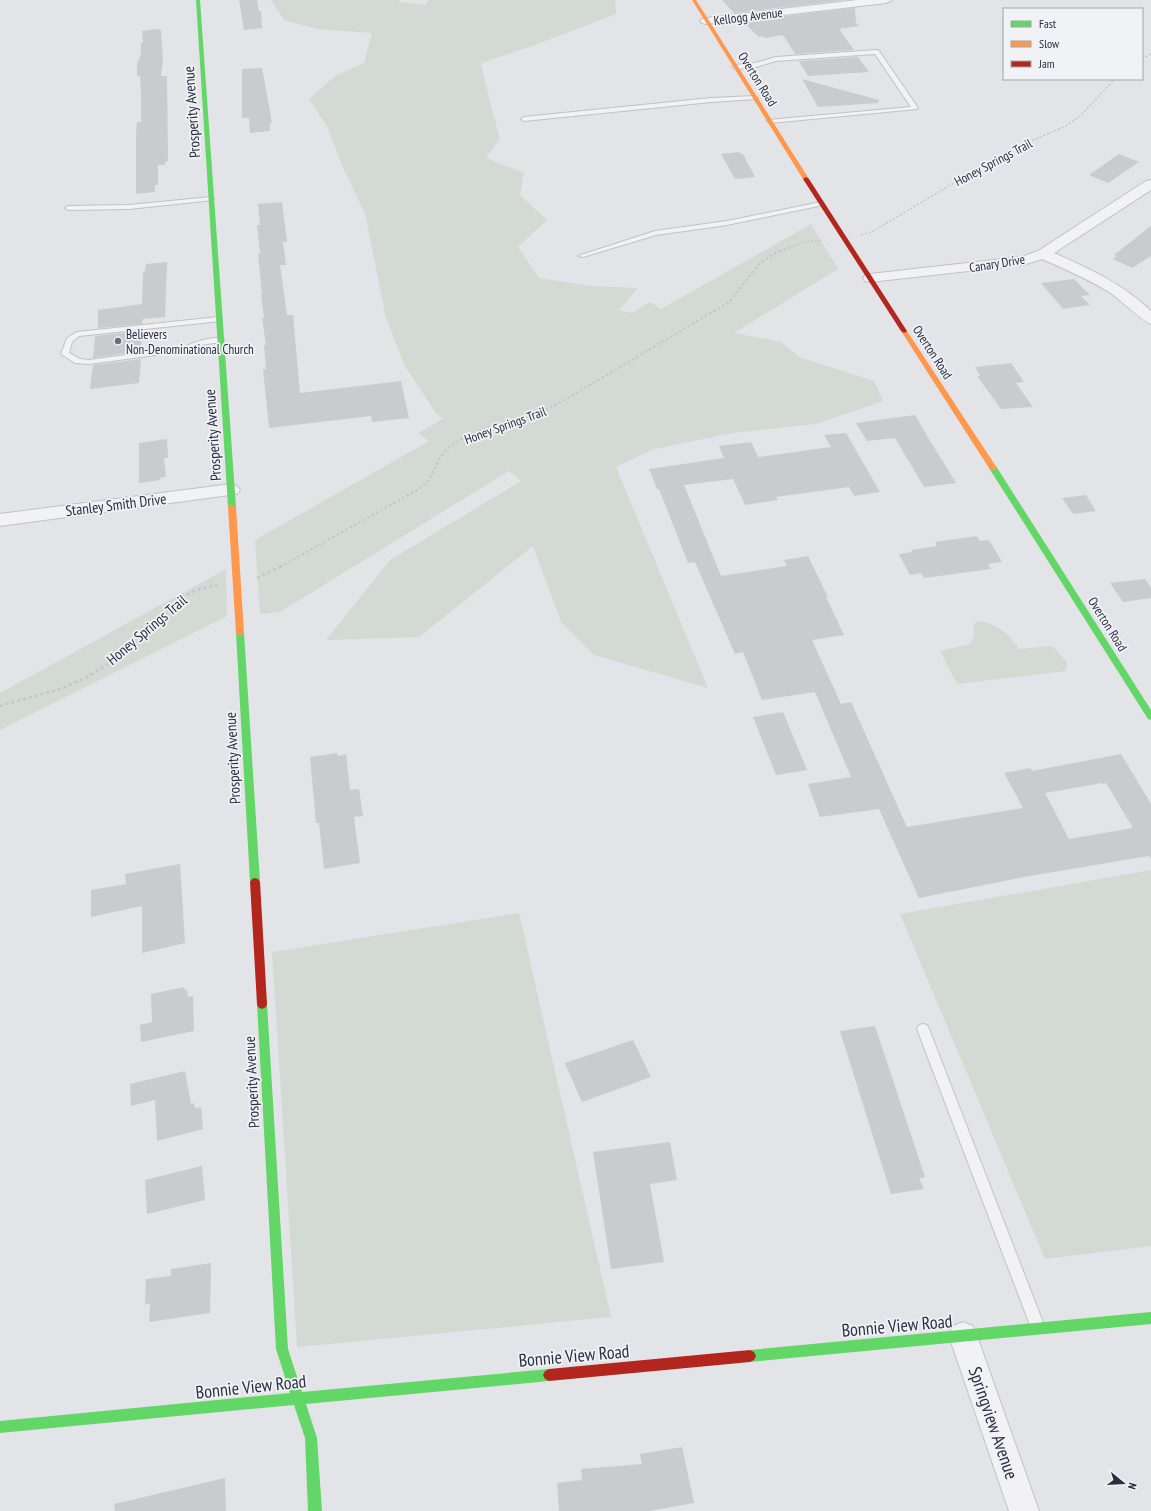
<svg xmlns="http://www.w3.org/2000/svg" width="1151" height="1511" viewBox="0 0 1151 1511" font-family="'PT Sans Narrow',sans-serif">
<rect width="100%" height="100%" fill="#e3e4e7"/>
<g fill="#d2dad3">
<polygon points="271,0 399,0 400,2 425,5 429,0 615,0 616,14 535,45 481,63 489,98 500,139 486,158 524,173 520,195 547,220 518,247 539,278 591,286 638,288 619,310 632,313 650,302 661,309 811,224 838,269 734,333 781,342 799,357 874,381 883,401 816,424 733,433 654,449 616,467 708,688 594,655 561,622 533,546 419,637 326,640 390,560 521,481 509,471 280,612 260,614 255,540 429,441 418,433 443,419 435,412 405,366 386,318 365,214 341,163 327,126 309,99 335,76 364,63 372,33 317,29 284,20"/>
<polygon points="226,569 227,616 0,730 0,693"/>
<path d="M977,621C997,623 1008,633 1019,649L1050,646L1056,649L1067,663L1066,671L957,684L940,651L970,644L974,635L973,626Z"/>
<polygon points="1151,870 1151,1246 1045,1259 900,914"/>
<polygon points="519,913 611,1317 297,1347 272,952"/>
</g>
<g fill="#c9cbce" fill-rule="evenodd">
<polygon points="239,0 257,0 259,11 261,11 262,28 244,30"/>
<polygon points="722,0 844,0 734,13"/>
<polygon points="855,8 856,23 859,26 839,29 854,50 795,54 783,35 765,38 763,36 759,37 742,21"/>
<polygon points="159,29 161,30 163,59 161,76 167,76 168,161 165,162 165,165 158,165 158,185 155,185 155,192 136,194 136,134 137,122 141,122 141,94 140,76 137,76 137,64 141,54 141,42 143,42 142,31"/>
<polygon points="858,57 869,72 808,76 799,61"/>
<polygon points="262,68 272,123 270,123 270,131 250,133 249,118 242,118 242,69"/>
<polygon points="802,79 879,100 878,103 818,107"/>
<polygon points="739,152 741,154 743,154 755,177 735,179 721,154"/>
<polygon points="1119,154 1139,162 1108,183 1089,175"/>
<polygon points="282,202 287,242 283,242 286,265 280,265 287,315 293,315 300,393 401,381 409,418 372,422 371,416 269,428 263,369 266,369 264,345 266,345 262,318 264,318 261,295 262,295 258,254 260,254 257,225 260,225 258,204"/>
<polygon points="1151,226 1151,256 1132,268 1113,259 1117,256 1114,255"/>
<polygon points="167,262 165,317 143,319 142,324 98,328 98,310 142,304 143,272 145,271 146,264"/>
<polygon points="1074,279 1090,295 1081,296 1090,305 1063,309 1041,283"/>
<polygon points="142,331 141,351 93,358 95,336"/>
<polygon points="141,359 139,383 90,389 93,365"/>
<polygon points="1011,363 1024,382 1016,383 1033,407 1001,409 977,376 980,376 975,367"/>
<polygon points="915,415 926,434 956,483 924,487 895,438 867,441 856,423"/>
<path d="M846,433L880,492L854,496L849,487L776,497L778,500L745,505L733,479L684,485L721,576L787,566L784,560L808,556L828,597H826L844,635L812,640L841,704L851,702L907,827L1023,808L1004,773L1031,768L1032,771L1121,754L1151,804V859L1149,856L1024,877L919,898L879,809L820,817L808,784L851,777L815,692L762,700L743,652L735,654L695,562L688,563L659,489H657L649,469L724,458L719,446L751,442L758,457L831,447L824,435ZM1102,783L1103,784L1106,783L1133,828L1069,839L1045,793Z"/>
<polygon points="167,439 168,458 164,458 166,477 160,478 160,480 139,483 139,443"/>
<polygon points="1086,495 1096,511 1073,514 1062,498"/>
<polygon points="977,536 980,541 989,540 1002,562 988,564 991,569 924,578 921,573 910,575 899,554 912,552 911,550 937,546 935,542"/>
<polygon points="1145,579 1151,588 1151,598 1123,602 1110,583"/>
<polygon points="783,712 807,770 776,775 753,717"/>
<polygon points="337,753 338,756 346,754 350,790 359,789 363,816 354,817 360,863 324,869 319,823 316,823 310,757"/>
<polygon points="180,864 185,943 142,953 142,906 91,917 91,890 126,884 125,874"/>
<polygon points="184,987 184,990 187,989 188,997 193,996 194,1031 141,1042 140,1025 152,1022 151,994"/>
<polygon points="875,1026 925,1177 919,1178 924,1189 891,1194 840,1031"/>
<polygon points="633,1040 651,1077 582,1102 565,1063"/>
<polygon points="185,1071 191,1104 194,1103 195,1108 201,1107 203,1129 157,1141 155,1100 131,1106 130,1084"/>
<polygon points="670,1142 677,1180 650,1184 664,1262 611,1269 593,1152"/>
<polygon points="202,1166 205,1200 147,1214 145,1180"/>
<polygon points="211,1263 210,1313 149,1322 150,1303 145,1305 146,1279 171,1276 171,1269"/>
<polygon points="682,1447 694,1503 649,1511 559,1511 557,1483 582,1480 581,1469 642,1464 640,1454"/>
<polygon points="225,1478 226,1511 115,1511 114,1504"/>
</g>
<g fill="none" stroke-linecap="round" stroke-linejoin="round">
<g stroke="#c1c2c5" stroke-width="2">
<g id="lane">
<polygon points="877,50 879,51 918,108 917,109 770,123 767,121 768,120 911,107 875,54 776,61 756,67 735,69 732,67 735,65 755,63 776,57"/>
<polygon points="755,96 758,98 757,99 711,102 524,121 521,119 524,117 711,98"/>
<polygon points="211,197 214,199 213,200 129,209 68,210 65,208 68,206 129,205"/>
<polygon points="821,202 824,204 823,205 727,225 656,235 583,257 578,256 655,231 727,221"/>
<path d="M218,317L222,319L221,321L79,336L72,342L69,353L80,359L89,360L184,347C193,343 216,334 224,340L220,342L201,345L186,351L89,364L75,363L61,354L67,338L77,332Z"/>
<polygon points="923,1024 927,1025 929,1029 1044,1325 1042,1330 1037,1332 1032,1330 1030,1325 917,1029 919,1025"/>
</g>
</g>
<g stroke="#c1c2c5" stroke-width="2">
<g id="street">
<polygon points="857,0 892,0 886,3 706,24 702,23 700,21 702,19 706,18"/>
<path d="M1151,180V190L1054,253C1088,268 1123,284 1151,311V324C1142,321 1120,299 1109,292C1088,279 1065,269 1042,259L1023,265L870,282L865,281L863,278L865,275L870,274L1021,257L1038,251L1146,181Z"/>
<polygon points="231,484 237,486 240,490 237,494 0,526 0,514"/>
<polygon points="963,1322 973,1326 977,1336 1039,1511 1009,1511 949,1336 953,1326"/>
</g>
</g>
<g stroke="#c5c5ca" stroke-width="1.5" stroke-dasharray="2 2" stroke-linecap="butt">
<polyline points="1142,59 1151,54"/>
<polyline points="861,235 873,231 1008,151 1066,126 1080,116 1115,79"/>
<polyline points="788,248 804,242 823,240"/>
</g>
<path stroke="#c5c5ca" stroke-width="2" stroke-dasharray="2.5 2.5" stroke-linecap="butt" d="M280,567L419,489C436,477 434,461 447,449C474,426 525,420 558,404L729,302L760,263L777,252L791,247"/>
<g stroke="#c5c5ca" stroke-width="2.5" stroke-dasharray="3 3" stroke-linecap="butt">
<polyline points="257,578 282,566"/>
<polyline points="0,706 60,689 87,677 114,660 137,641 182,597 197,590 217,585"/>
</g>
<use href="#lane" fill="#f2f2f4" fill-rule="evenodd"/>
<use href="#street" fill="#f2f2f4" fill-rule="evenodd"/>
<g fill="#63d668" fill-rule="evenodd">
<polygon points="196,0 200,0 236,507 232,509 228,507"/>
<polygon points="990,466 996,466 1151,710 1151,720 1148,719 989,468"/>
<polygon points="240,630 244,633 260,882 258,885 255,886 252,885 250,882 236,633"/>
<polygon points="262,999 266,1001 267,1004 288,1349 302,1392 549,1369 553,1371 555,1375 553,1379 549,1381 306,1404 317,1438 322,1511 308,1511 305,1438 294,1405 0,1433 0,1421 290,1393 276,1349 257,1004 258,1001"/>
<polygon points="1151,1312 1151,1324 750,1362 746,1360 744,1356 746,1352 750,1350"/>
</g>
<g fill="#ff974d" fill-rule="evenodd">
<polygon points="692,0 696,0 809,179 808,180 803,179"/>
<polygon points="904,329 907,331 997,468 996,470 993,470 989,468 901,331"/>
<polygon points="229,505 232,505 236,507 244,633 240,636 236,633 228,507"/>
</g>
<g fill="#b3261e" fill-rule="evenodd">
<polygon points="806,177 809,179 907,331 906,332 904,333 901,331 803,179"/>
<polygon points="255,878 258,879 260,882 267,1004 266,1007 262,1009 258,1007 257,1004 250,882 252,879"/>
<polygon points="750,1350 754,1352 756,1356 754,1360 750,1362 549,1381 545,1379 543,1375 545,1371 549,1369"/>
</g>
</g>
<circle fill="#6b6e7a" stroke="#f0f2f6" stroke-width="1.5" cx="118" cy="341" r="4"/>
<g text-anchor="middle" stroke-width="3.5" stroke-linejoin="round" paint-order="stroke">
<g font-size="13" fill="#2a2f40" stroke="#f0f2f6">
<text transform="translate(748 16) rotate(-7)" y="5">Kellogg Avenue</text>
<text transform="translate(758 79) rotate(58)" y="5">Overton Road</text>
<text transform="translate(993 162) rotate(-28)" y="5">Honey Springs Trail</text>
<text transform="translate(997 263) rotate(-9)" y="5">Canary Drive</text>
<text transform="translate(933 352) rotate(57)" y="5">Overton Road</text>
<text transform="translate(505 425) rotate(-20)" y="5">Honey Springs Trail</text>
<text transform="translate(1108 624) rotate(58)" y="5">Overton Road</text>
</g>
<g font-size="13" fill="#2a2f40" stroke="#f0f2f6" text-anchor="start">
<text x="126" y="339">Believers<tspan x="126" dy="15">Non-Denominational Church</tspan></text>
</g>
<g font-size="15" fill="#2a2f40" stroke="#f0f2f6">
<text transform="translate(192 112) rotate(-94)" y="5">Prosperity Avenue</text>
<text transform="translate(213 435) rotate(-94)" y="5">Prosperity Avenue</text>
<text transform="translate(116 505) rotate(-7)" y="5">Stanley Smith Drive</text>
<text transform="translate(147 630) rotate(-40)" y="5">Honey Springs Trail</text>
<text transform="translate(233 758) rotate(-93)" y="5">Prosperity Avenue</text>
<text transform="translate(252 1082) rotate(-93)" y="5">Prosperity Avenue</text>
</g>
<g font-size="18" fill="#2a2f40" stroke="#f0f2f6">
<text transform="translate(897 1326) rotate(-5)" y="6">Bonnie View Road</text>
<text transform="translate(574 1356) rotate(-5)" y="6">Bonnie View Road</text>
<text transform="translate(251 1387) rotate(-6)" y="6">Bonnie View Road</text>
<text transform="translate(993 1423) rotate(71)" y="6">Springview Avenue</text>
</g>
</g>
<rect x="1003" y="8" width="140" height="72" fill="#f0f2f6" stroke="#a1a4ad"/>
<rect x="1011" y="21" width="20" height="6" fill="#63d668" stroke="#a1a4ad"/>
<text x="1039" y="28" font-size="12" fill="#2a2f40">Fast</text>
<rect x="1011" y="41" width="20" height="6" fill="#ff974d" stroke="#a1a4ad"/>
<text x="1039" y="48" font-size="12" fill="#2a2f40">Slow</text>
<rect x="1011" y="61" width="20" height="6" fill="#b3261e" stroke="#a1a4ad"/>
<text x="1039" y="68" font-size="12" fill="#2a2f40">Jam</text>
<g transform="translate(1123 1483) rotate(108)" stroke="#f0f2f6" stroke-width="3" paint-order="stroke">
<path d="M0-3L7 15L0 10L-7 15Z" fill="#2a2f40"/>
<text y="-6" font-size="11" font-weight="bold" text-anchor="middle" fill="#2a2f40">N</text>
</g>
</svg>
